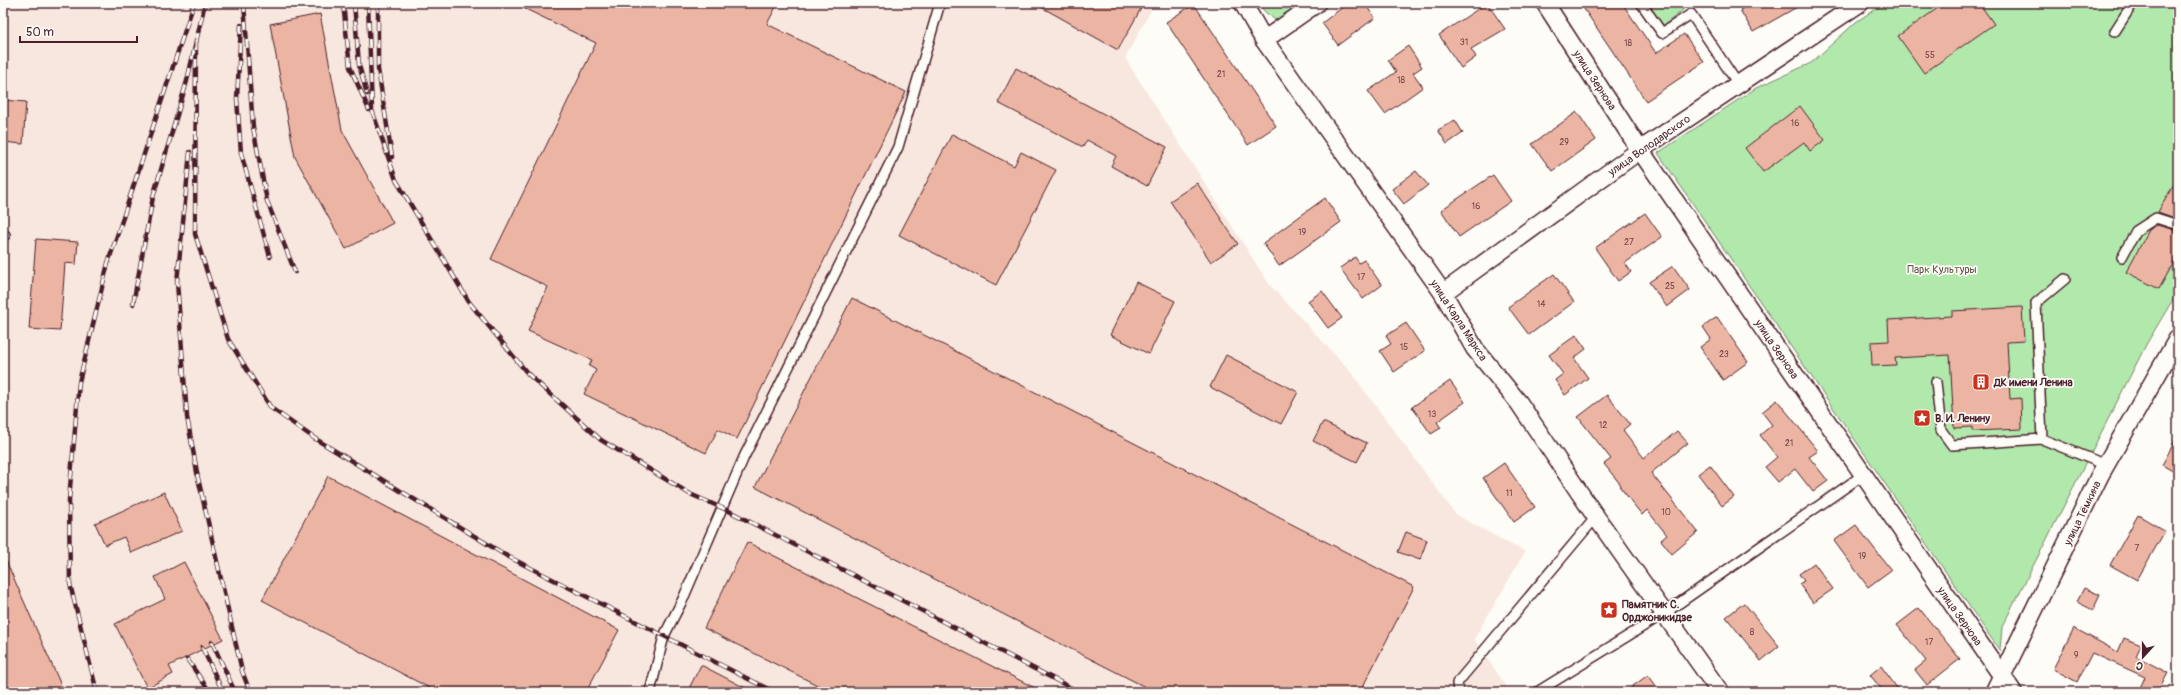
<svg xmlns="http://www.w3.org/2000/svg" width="2181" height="695" viewBox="0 0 2181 695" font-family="Pangolin,sans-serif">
<rect width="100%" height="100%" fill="#fdfcf7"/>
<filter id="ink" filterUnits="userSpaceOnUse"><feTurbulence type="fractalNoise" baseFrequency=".025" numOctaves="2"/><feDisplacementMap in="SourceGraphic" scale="8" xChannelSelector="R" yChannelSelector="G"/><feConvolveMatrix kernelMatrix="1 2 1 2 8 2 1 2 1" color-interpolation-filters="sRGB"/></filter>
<g filter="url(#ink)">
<polygon fill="#f8e7de" points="3,3 1155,3 1125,58 1269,284 1350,371 1456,515 1525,552 1474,639 1510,692 3,692"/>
<g fill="#b1e8ac" stroke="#7e846c">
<polygon points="1258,3 1306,3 1279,23 1265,12"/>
<polygon points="1648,3 1682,3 1683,10 1663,26"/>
<polygon points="1884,3 2178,3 2178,291 2147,343 2002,627 2000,651 1658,153 1756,88 1811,63 1856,22"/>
</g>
<g fill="#ecb5a3" stroke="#4a1f2b">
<polygon points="513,3 778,3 767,24 906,92 737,439 718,429 706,453 584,394 596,370 589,366 592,360 528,331 548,287 491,259 596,43"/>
<polygon points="1034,3 1144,3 1118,50"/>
<polygon points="1348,3 1364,3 1375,18 1338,45 1322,23"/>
<polygon points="1487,3 1505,29 1471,49 1476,57 1461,68 1439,35"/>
<polygon points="1580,3 1622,3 1656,53 1684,34 1704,62 1646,101"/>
<polygon points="1752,3 1804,3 1753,32 1740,10"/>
<polygon points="1945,3 1979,3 1994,24 1924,73 1898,36"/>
<polygon points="1194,4 1276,126 1248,145 1166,22"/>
<polygon points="320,14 342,130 393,223 346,249 295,157 270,24"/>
<polygon points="1408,46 1422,67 1413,73 1423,87 1385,114 1368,91 1396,72 1388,60"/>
<polygon points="1016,68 1167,147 1147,186 1111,166 1116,156 1087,140 1083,147 998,103"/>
<polygon points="3,100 26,102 23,144 3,142"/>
<polygon points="1800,106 1825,140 1810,151 1804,142 1763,172 1745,148"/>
<polygon points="1577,112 1596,140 1552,171 1532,144"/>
<polygon points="1455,120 1463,133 1447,144 1438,130"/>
<polygon points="952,134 1014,166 1021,152 1056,170 996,285 899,235"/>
<polygon points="1416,171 1428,185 1404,204 1392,189"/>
<polygon points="1493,175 1511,201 1459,237 1441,210"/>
<polygon points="2178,177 2178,219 2158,212"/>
<polygon points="1197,183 1238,244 1211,262 1170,201"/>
<polygon points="1325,198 1341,222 1279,266 1263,243"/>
<polygon points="1645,213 1662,237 1625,263 1631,272 1618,281 1595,248"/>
<polygon points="2157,225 2178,231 2178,255 2159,289 2126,272 2149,230"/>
<polygon points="36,239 78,242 76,264 65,263 60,331 29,329"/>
<polygon points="1355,257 1359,263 1364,260 1382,285 1363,299 1340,268"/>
<polygon points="1673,266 1690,290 1667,307 1649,282"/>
<polygon points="1554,274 1574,302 1529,335 1508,307"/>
<polygon points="1136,282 1175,301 1149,354 1110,335"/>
<polygon points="1322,291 1342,318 1328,328 1308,301"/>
<polygon points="852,298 1414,587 1360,692 1155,692 755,487"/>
<polygon points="2022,307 2024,341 2007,342 2010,399 2021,398 2022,429 1972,431 1972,427 1954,428 1950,355 1895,358 1896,365 1872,366 1871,342 1889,341 1888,320 1952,316 1952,311"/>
<polygon points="1717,317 1748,362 1723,380 1700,347 1711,339 1703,327"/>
<polygon points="1406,323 1425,351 1394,372 1380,351 1391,344 1386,336"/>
<polygon points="1576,335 1586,349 1574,358 1588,378 1565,395 1555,380 1563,374 1549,355"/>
<polygon points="1226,355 1298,392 1281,424 1210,387"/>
<polygon points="1450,381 1465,402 1437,422 1441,428 1431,434 1412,407"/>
<polygon points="1607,395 1630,424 1623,430 1644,458 1677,431 1688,443 1651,473 1698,532 1672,554 1661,540 1667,535 1647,510 1642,515 1620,487 1621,485 1604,464 1611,459 1578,417"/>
<polygon points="1777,400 1818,451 1809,457 1828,481 1813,492 1795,469 1778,482 1765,467 1777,457 1760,435 1772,425 1762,412"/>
<polygon points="1323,422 1367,443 1357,462 1313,441"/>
<polygon points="2178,435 2178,474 2162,465"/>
<polygon points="1504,463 1535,507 1514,522 1483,478"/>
<polygon points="1710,465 1734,497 1722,506 1698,474"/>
<polygon points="328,476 619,630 586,692 437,692 262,600"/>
<polygon points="164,492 182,531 131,553 124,537 105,545 95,523"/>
<polygon points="2138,515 2165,531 2137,580 2110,565"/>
<polygon points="1856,525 1891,570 1868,587 1834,541"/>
<polygon points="1406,532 1427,540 1420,560 1398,552"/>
<polygon points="747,542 1043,692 831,692 704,628"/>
<polygon points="3,554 64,692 3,692"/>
<polygon points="184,562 223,639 169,666 173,674 147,688 115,624 165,599 155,577"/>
<polygon points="1814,563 1833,589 1813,603 1799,584 1804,581 1799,574"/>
<polygon points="2084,588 2100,595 2093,610 2077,602"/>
<polygon points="1744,603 1779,646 1761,661 1726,617"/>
<polygon points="1919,608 1960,659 1927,685 1915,670 1926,661 1897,625"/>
<polygon points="2074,628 2118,652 2124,638 2141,645 2136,656 2168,673 2158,692 2138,692 2145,677 2092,653 2077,682 2053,669"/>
<polygon points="701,665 753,692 687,692"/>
<polygon points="1881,666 1900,692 1884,692 1870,675"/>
<polygon points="1648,675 1661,692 1625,692"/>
</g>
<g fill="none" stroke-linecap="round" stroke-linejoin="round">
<g stroke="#4a1f2b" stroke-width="12">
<g id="lane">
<polyline points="1641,3 1662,33 1691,14 1738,84"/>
<polyline points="2115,31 2133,3"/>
<polyline points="3,236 5,235"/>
<polyline points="2122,257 2136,231 2156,218 2178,225"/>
<polyline points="1936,382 1941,430 1952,445 2042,439 2106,465"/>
<polyline points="2042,439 2036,303 2065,279"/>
<polyline points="650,692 664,636 683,599 744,457 898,147 940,3"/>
<polyline points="1458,692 1457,683 1596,517"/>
<polyline points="1537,692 1665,613 1863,475"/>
</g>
</g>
<g stroke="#4a1f2b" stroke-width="20">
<g id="street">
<polyline points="1243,3 1264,40 1443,293 1475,349 1519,403 1596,517 1720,692"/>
<polyline points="1545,3 1640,150 2013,692"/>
<polyline points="1264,40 1317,3"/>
<polyline points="1443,293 1640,150 1860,3"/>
<polyline points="1994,692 2100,475 2178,338"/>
</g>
</g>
<use href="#lane" stroke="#fdfcf7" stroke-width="9"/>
<use href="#street" stroke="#fdfcf7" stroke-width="17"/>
<g stroke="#4a1f2b" stroke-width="4.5">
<g id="rail">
<polyline points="244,3 253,127 267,201 295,272"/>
<polyline points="343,3 350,67 369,110"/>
<polyline points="354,3 359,65 367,94"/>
<polyline points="368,3 372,110 396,180 469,302 528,374 601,440 690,494 729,511 1079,692"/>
<polyline points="378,3 378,69 392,157"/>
<polyline points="241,25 237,99 241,153 270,257"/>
<polyline points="196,41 195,234 228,339 271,408 314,438 507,556 774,692"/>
<polyline points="190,152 177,282 187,417 198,478 242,671 250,692"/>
<polyline points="133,304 153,197 187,81 205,3"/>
<polyline points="212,642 235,692"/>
<polyline points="202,647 223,692"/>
<polyline points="187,659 210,692"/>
<polyline points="97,692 70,584 69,500 79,382 108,263 194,3"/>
</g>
</g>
<use href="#rail" stroke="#fdfcf7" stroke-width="3" stroke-dasharray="9" stroke-linecap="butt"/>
</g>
</g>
<defs>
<g id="building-square" transform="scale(0.9)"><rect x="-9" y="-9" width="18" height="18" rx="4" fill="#c8321e" stroke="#fdfcf7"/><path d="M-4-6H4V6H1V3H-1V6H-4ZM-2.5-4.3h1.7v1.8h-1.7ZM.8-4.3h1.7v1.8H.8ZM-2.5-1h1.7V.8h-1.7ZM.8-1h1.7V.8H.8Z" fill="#fff"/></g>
<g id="sight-square" transform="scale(0.9)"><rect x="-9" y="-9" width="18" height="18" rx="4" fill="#c8321e" stroke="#fdfcf7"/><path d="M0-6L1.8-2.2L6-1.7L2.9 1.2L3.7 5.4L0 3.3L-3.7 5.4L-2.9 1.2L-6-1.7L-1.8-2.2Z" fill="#fff"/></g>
</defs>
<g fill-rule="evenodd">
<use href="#building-square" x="1981" y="382"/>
<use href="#sight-square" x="1922" y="418"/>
<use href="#sight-square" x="1609" y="610"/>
</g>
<g text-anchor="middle" stroke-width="3.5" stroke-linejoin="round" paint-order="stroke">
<g font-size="9" fill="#724449">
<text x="1464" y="45">31</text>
<text x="1628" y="46">18</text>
<text x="1930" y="58">55</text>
<text x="1221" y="77">21</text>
<text x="1401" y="83">18</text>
<text x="1795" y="126">16</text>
<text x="1564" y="145">29</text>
<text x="1476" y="209">16</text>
<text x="1302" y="235">19</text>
<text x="1629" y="245">27</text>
<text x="1361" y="280">17</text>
<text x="1670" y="289">25</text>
<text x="1541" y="307">14</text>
<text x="1404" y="350">15</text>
<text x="1724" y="357">23</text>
<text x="1432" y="417">13</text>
<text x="1603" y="428">12</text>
<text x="1789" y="446">21</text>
<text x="1509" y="496">11</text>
<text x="1666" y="515">10</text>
<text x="2137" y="551">7</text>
<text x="1862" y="559">19</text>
<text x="1752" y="635">8</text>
<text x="1929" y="645">17</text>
<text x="2076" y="658">9</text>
</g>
<g font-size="11" fill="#4a1f2b" stroke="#fdfcf7">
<text transform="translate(1595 80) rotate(57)" y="4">улица Зернова</text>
<text transform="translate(1649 145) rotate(-35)" y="4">улица Володарского</text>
<text transform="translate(1459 320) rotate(57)" y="4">улица Карла Маркса</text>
<text transform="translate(1777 349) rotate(56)" y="4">улица Зернова</text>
<text transform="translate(2082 513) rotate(-64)" y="4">улица Тёмкина</text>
<text transform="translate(1960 616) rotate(55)" y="4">улица Зернова</text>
</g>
<g font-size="11" fill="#64514b" stroke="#fdfcf7">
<text x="1942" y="273">Парк Культуры</text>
</g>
<g font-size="11" font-weight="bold" fill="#4a1f2b" stroke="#fdfcf7" text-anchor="start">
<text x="1994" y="386">ДК имени Ленина</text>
<text x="1935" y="422">В. И. Ленину</text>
<text x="1622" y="608">Памятник С.<tspan x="1622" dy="13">Орджоникидзе</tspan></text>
</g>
</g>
<rect width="2181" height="695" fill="none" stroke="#fdfcf7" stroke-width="16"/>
<rect x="8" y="8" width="2165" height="679" fill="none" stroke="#4a1f2b" stroke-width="1.5" filter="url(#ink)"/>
<g transform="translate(2143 657) rotate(201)" stroke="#fdfcf7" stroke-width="3" paint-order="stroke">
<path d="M0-3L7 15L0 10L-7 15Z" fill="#4a1f2b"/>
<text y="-6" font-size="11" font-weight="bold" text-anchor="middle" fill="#4a1f2b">С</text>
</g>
<path d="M20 36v6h117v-6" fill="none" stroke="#4a1f2b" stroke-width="2"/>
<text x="26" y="36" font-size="12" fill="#4a1f2b" stroke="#fdfcf7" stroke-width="3" paint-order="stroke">50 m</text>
</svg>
